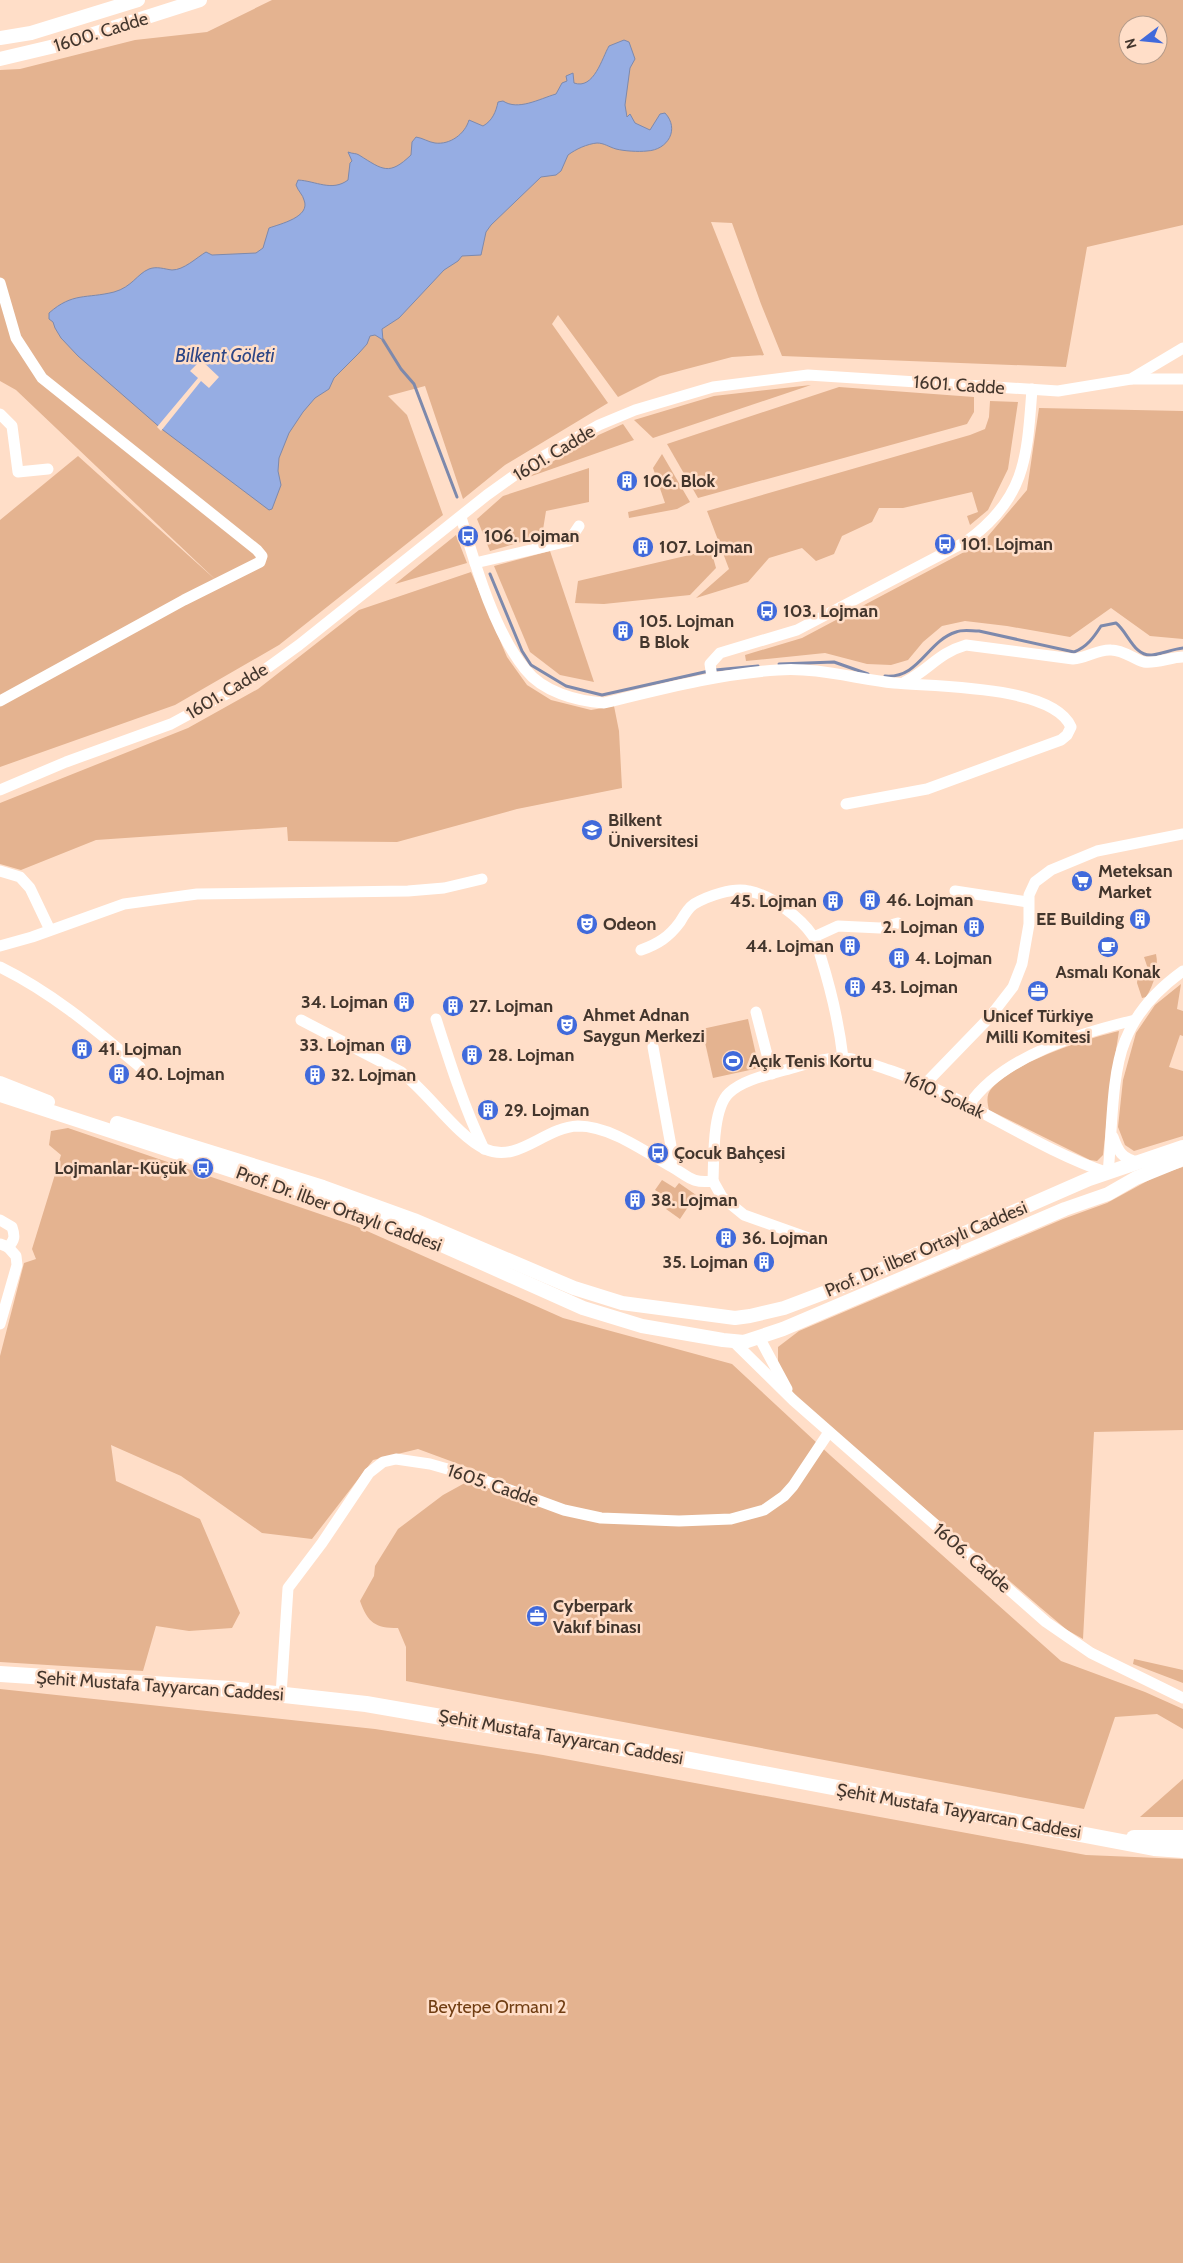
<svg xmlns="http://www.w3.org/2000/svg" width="1183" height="2263" viewBox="0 0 1183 2263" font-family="Cabin,sans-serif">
<rect width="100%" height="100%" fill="#ffdec8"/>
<g fill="#e4b390" fill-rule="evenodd">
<path d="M272,0H1183V225L1087,247L1066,367L782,356L761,304L732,223L711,222L764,355L732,357L660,376L618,397L558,315L552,324L608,403L505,465L463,499L425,386L388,396L407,415L443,515L279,645L175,705L0,767V520L78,456L218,582L16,390L0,381V70L20,69L135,40L207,32ZM1128,25H1158V55H1128Z"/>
<polygon points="811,385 653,438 634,420 714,396"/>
<polygon points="839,387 974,397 974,412 967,424 698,498 667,444"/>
<polygon points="990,401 1018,402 1008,469 988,510 970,525 967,516 978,512 972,492 903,508 879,508 872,522 842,536 834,554 816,561 802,548 769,558 748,582 696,598 729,569 707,511 970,435 985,429 989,417"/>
<polygon points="1039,408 1183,411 1183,639 1150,636 1111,608 1070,637 1007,626 965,621 942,626 923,642 908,660 891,665 867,664 825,653 746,661 745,655 802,638 983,542 1027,490"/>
<polygon points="623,424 634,440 529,477 583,442"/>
<polygon points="662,454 690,502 677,509 629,518 628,512 665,503 653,468"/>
<polygon points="589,468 589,502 546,511 542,536 490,551 477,519 503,496"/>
<polygon points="456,535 467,563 395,584"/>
<polygon points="711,550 716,568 690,595 604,604 575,603 578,581"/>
<polygon points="550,551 594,682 560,675 530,652 494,566"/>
<polygon points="471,572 507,657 527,685 551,700 591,710 614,706 619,731 622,788 517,809 397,842 288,841 287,827 96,840 21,870 0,864 0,803 188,728 258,689 359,610"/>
<path d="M1156,954C1159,967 1154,985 1146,997L1142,998L1137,983L1138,972L1148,969L1144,957Z"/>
<polygon points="1181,984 1177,1009 1183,1011 1183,1036 1180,1035 1169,1067 1183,1071 1183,1136 1134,1151 1125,1145 1118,1127 1123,1080 1136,1033 1155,1005"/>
<polygon points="748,1019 759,1068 713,1078 702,1029"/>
<path d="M1119,1031L1111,1082L1103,1155L1097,1161L1090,1160L989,1110C987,1102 986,1094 992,1088C1016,1061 1085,1039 1119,1031Z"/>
<path d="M68,1128L358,1227L563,1318L732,1364L831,1456L1061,1661L1145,1692L1183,1709V1729L1157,1714L1115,1717L1084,1809L406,1681V1647L398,1628C375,1628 368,1623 360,1601L374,1576L375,1566L398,1529L443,1495L483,1473L418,1449L373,1460L312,1539L262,1533L181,1476L111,1445L116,1481L200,1519L240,1613L232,1628L189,1631L156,1626L143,1671L0,1662V1356L24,1263L36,1259L32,1249L61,1155L49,1145L51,1131Z"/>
<polygon points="1183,1167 1183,1430 1094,1432 1083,1639 1067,1630 1041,1608 796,1398 778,1366 778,1347 799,1331 1063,1219 1107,1203 1160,1174"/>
<polygon points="662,1180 675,1188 679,1183 696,1195 680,1219 666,1209 672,1201 655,1190"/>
<polygon points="1134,1659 1183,1670 1183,1683 1133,1664"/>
<polygon points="0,1689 375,1729 543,1755 1086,1855 1183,1859 1183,2263 0,2263"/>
<polygon points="1183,1779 1183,1817 1140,1817"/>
</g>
<path fill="#96ade3" stroke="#7d89ac" d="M624,40L629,42L635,59L630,68L625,105L627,117L630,114L635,123L650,130L660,114L665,113C680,129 668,150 647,151C638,152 624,151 616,149C609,147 604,143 597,143C587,144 576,149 568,155L561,171L556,175L541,177L491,225L486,232L481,255L462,256L458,261L444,270L399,318L382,329L383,340L375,335L370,336L367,344L359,353L334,378L329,389L315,398L303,412L289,433L279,458L278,471L281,485L272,509L269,510L163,430L78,356L61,338L55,328L53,322L49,319V313C73,292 86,299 114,292C132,287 137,274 149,269C157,266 164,269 172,270C184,270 196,258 206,252L212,255L256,253L263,248L269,228C280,224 311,217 304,200C303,195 298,191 296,185L298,180C316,181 332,192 348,180L350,163L352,161L348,152C353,154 356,153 359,155C383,170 389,176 411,155L412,142L416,137C423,138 428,142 435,143C450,145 465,134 469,120L483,126C492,121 496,112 498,102L503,101C518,111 539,99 556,94L562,83L567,81L566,76L573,73L574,83C594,90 602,58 609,46Z"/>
<polygon fill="#ffdec8" points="201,360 219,377 209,388 201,381 161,431 157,427 198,378 190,371"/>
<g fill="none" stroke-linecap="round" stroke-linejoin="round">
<g stroke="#7d89ac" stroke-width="3">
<polyline points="383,340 401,369 414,384 457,497"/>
<polyline points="490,574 522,651 531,665 566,686 602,695 709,671"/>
<polyline points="779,664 834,662 868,674"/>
<polyline points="715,670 758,666"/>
<path d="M885,676C919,679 927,641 956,632C963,629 971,631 979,631L1074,652C1087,647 1094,637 1101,626L1116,623C1128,632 1134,657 1152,655C1162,654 1173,649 1183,648"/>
</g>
<g stroke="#fff" stroke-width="11">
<polyline points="0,283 16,338 42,378 257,550 262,556 260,562 184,600 0,701"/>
<polyline points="1132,379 1183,379"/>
<polyline points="0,414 12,426 18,472 48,469"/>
<path d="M461,517C475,564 494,631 525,669C543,692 576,701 604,703C662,689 718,674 778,670C817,667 856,679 894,683C935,687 1053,685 1071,727L1067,735L1061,740L927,789L846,804"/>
<polyline points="475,563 569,541 579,526"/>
<path d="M712,677L710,664L720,653L797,630L967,541C1026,498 1027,457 1032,389"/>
<path d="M905,682C929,670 938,653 966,645L1073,659C1087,658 1098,649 1111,650C1124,650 1133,659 1144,662C1156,664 1171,657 1183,657"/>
<polyline points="0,790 66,762 171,724 245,684 299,645 487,495 533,462 599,425 635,410 713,387 808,375 1058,391 1131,379 1183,348"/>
<polyline points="0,871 20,877 30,888 50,930"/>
<polyline points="955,891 1028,902"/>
<polyline points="814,937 838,926 880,928 898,923"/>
<polyline points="0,946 32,937 124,904 197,894 408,891 444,888 482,879"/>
<path d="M641,950C658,944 669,937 680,922C684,915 688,908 694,904C708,896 733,887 749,891C771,895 801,918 813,936C817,942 819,951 821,958C831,990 839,1024 843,1058"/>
<path d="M0,967C53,993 96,1030 140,1067"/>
<polyline points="756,1012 772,1074"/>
<path d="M436,1019C450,1063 464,1107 484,1149"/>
<path d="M301,1020L401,1072C428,1092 457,1136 485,1149C518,1164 544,1127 578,1126C610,1126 644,1151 672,1167C688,1176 692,1184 713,1181"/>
<polyline points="653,1047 675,1168"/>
<polyline points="926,1083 989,1018 1013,987 1022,964 1029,924 1029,895 1035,882 1051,870 1097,851 1183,834"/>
<path d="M969,1105C1002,1056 1081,1033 1135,1020"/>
<path d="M1113,1137C1118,1151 1122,1159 1138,1162"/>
<path d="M713,1181C714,1159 712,1109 729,1093C743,1080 767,1075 785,1070C804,1065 824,1057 844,1058C861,1059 876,1066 892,1071C967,1097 1032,1147 1108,1173C1112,1136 1111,1074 1125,1041C1136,1012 1158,989 1183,971"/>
<polyline points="713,1181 722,1197 744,1215 814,1240"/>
<path d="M0,1220L12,1227C15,1236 15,1240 8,1247L0,1244"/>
<polyline points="0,1324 17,1265 16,1256 8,1247"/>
<polyline points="759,1337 787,1389"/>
<polyline points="733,1341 793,1400 1046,1622 1091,1653 1183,1698"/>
<polyline points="281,1695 288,1588 322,1543 369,1473 383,1462 396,1459 430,1464 472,1476 564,1510 601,1518 679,1521 731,1519 764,1510 784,1496 793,1486 829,1432"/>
</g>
<g stroke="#fff" stroke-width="14">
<polyline points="0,38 31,33 138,0"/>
<polyline points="0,59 59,45 200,0"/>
<polyline points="0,1083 48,1102"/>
<polyline points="0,1095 319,1199 399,1226 583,1308 642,1326 723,1340 744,1342 783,1329 1065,1209 1108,1194 1136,1178 1183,1159"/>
<polyline points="117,1123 323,1187 414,1220 574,1288 622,1303 735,1318 750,1316 784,1308 850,1283 1089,1179 1183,1147"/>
</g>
<g stroke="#fff" stroke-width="16">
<polyline points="0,1674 230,1689 366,1704 674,1757 1154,1848 1183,1850"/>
<polyline points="1134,1838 1183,1838"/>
</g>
</g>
<defs>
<g id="building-disc" transform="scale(1.125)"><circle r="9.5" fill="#416adb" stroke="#ffdec8"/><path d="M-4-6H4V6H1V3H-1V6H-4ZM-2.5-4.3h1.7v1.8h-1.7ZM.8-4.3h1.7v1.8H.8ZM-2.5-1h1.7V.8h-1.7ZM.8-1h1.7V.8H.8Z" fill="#fff"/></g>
<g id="bus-disc" transform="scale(1.125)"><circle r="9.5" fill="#416adb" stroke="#ffdec8"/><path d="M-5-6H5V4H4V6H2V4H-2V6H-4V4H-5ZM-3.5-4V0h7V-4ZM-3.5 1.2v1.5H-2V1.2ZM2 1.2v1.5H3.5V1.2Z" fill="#fff"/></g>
<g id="university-disc" transform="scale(1.125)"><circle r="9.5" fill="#416adb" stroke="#ffdec8"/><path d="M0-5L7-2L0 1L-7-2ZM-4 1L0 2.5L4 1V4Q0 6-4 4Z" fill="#fff"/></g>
<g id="supermarket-disc" transform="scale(1.125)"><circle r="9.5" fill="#416adb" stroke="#ffdec8"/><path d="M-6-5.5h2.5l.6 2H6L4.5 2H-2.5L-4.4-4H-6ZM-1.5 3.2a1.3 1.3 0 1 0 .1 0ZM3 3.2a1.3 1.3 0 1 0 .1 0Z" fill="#fff"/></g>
<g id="theatre-disc" transform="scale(1.125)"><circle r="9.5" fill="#416adb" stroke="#ffdec8"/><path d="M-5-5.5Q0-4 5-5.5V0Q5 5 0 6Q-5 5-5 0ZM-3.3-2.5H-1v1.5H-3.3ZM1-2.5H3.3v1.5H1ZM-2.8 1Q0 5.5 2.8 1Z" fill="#fff"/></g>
<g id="cafe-disc" transform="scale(1.125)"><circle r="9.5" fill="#416adb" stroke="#ffdec8"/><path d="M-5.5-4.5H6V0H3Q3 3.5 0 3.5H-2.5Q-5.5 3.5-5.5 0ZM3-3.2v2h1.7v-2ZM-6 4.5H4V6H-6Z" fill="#fff"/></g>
<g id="office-disc" transform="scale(1.125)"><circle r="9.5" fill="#416adb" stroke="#ffdec8"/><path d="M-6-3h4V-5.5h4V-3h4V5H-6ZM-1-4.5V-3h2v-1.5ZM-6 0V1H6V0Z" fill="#fff"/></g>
<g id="stadium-disc" transform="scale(1.125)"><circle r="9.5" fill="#416adb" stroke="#ffdec8"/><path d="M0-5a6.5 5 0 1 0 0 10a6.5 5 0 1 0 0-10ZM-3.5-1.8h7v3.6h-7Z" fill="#fff"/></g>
</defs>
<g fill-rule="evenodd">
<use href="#building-disc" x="627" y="481"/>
<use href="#bus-disc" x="468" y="536"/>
<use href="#bus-disc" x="945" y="544"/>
<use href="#building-disc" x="643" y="547"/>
<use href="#bus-disc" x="767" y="611"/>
<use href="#building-disc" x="623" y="631"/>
<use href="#university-disc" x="592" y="830"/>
<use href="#supermarket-disc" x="1082" y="881"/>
<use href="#building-disc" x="870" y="900"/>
<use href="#building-disc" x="833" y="901"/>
<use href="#building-disc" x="1140" y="919"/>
<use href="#theatre-disc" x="587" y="924"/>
<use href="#building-disc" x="974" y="927"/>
<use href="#building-disc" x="850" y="946"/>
<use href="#cafe-disc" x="1108" y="947"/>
<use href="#building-disc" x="899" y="958"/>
<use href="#building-disc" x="855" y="987"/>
<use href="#office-disc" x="1038" y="991"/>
<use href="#building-disc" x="404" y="1002"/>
<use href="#building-disc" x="453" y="1006"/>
<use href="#theatre-disc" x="567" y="1025"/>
<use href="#building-disc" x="401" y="1045"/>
<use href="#building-disc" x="82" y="1049"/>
<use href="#building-disc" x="472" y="1055"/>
<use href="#stadium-disc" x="733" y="1061"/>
<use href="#building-disc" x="119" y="1074"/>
<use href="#building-disc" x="315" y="1075"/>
<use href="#building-disc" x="488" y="1110"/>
<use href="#bus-disc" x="658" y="1153"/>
<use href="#bus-disc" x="203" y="1168"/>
<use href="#building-disc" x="635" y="1200"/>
<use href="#building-disc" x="726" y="1238"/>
<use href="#building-disc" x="764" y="1262"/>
<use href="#office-disc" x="537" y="1616"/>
</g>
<g text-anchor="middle" stroke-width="5" stroke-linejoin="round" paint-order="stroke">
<g font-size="18" fill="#43362d" stroke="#ffdec8">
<text transform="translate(101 32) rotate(-17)" y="6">1600. Cadde</text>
<text transform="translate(959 385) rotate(4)" y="6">1601. Cadde</text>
<text transform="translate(554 453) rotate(-31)" y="6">1601. Cadde</text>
<text transform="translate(227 691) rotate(-31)" y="6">1601. Cadde</text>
<text transform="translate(944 1095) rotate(25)" y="6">1610. Sokak</text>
<text transform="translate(339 1209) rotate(20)" y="6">Prof. Dr. İlber Ortaylı Caddesi</text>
<text transform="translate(926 1249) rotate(-23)" y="6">Prof. Dr. İlber Ortaylı Caddesi</text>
<text transform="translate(493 1485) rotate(19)" y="6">1605. Cadde</text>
<text transform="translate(972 1558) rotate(41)" y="6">1606. Cadde</text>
<text transform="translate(160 1686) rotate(4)" y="6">Şehit Mustafa Tayyarcan Caddesi</text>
<text transform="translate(561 1737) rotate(10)" y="6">Şehit Mustafa Tayyarcan Caddesi</text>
<text transform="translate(959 1811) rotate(10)" y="6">Şehit Mustafa Tayyarcan Caddesi</text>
</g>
<g font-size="18" font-weight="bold" fill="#43362d" stroke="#ffdec8" text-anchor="start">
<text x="643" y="487">106. Blok</text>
<text x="484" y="542">106. Lojman</text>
<text x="961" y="550">101. Lojman</text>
<text x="659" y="553">107. Lojman</text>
<text x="783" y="617">103. Lojman</text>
<text x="639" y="627">105. Lojman<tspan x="639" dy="21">B Blok</tspan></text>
<text x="608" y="826">Bilkent<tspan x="608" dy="21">Üniversitesi</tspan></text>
<text x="1098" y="877">Meteksan<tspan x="1098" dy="21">Market</tspan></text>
<text x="886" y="906">46. Lojman</text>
<text x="817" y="907" text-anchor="end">45. Lojman</text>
<text x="1124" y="925" text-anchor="end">EE Building</text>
<text x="603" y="930">Odeon</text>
<text x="958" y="933" text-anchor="end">2. Lojman</text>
<text x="834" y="952" text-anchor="end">44. Lojman</text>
<text x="915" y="964">4. Lojman</text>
<text x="1108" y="978" text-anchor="middle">Asmalı Konak</text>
<text x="871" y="993">43. Lojman</text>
<text x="388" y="1008" text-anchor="end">34. Lojman</text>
<text x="469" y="1012">27. Lojman</text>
<text x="583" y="1021">Ahmet Adnan<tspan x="583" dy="21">Saygun Merkezi</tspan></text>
<text x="1038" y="1022" text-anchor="middle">Unicef Türkiye<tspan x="1038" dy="21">Milli Komitesi</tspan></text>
<text x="385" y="1051" text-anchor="end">33. Lojman</text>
<text x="98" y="1055">41. Lojman</text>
<text x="488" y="1061">28. Lojman</text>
<text x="749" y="1067">Açık Tenis Kortu</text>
<text x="135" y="1080">40. Lojman</text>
<text x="331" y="1081">32. Lojman</text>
<text x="504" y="1116">29. Lojman</text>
<text x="674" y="1159">Çocuk Bahçesi</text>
<text x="187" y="1174" text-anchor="end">Lojmanlar-Küçük</text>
<text x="651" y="1206">38. Lojman</text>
<text x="742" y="1244">36. Lojman</text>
<text x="748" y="1268" text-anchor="end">35. Lojman</text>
<text x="553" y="1612">Cyberpark<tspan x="553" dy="21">Vakıf binası</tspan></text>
</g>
<g font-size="18" fill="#713e13" stroke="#ffdec8">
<text x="497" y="2013">Beytepe Ormanı 2</text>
</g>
<g font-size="19" font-style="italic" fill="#2d4686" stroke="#ffdec8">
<text x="225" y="362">Bilkent Göleti</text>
</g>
</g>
<g transform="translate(1143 40) rotate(254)"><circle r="24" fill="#ffdec8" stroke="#b49b8a"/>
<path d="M0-4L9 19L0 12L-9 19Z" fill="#416adb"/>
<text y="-8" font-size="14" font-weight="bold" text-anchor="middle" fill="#43362d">N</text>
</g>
</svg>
